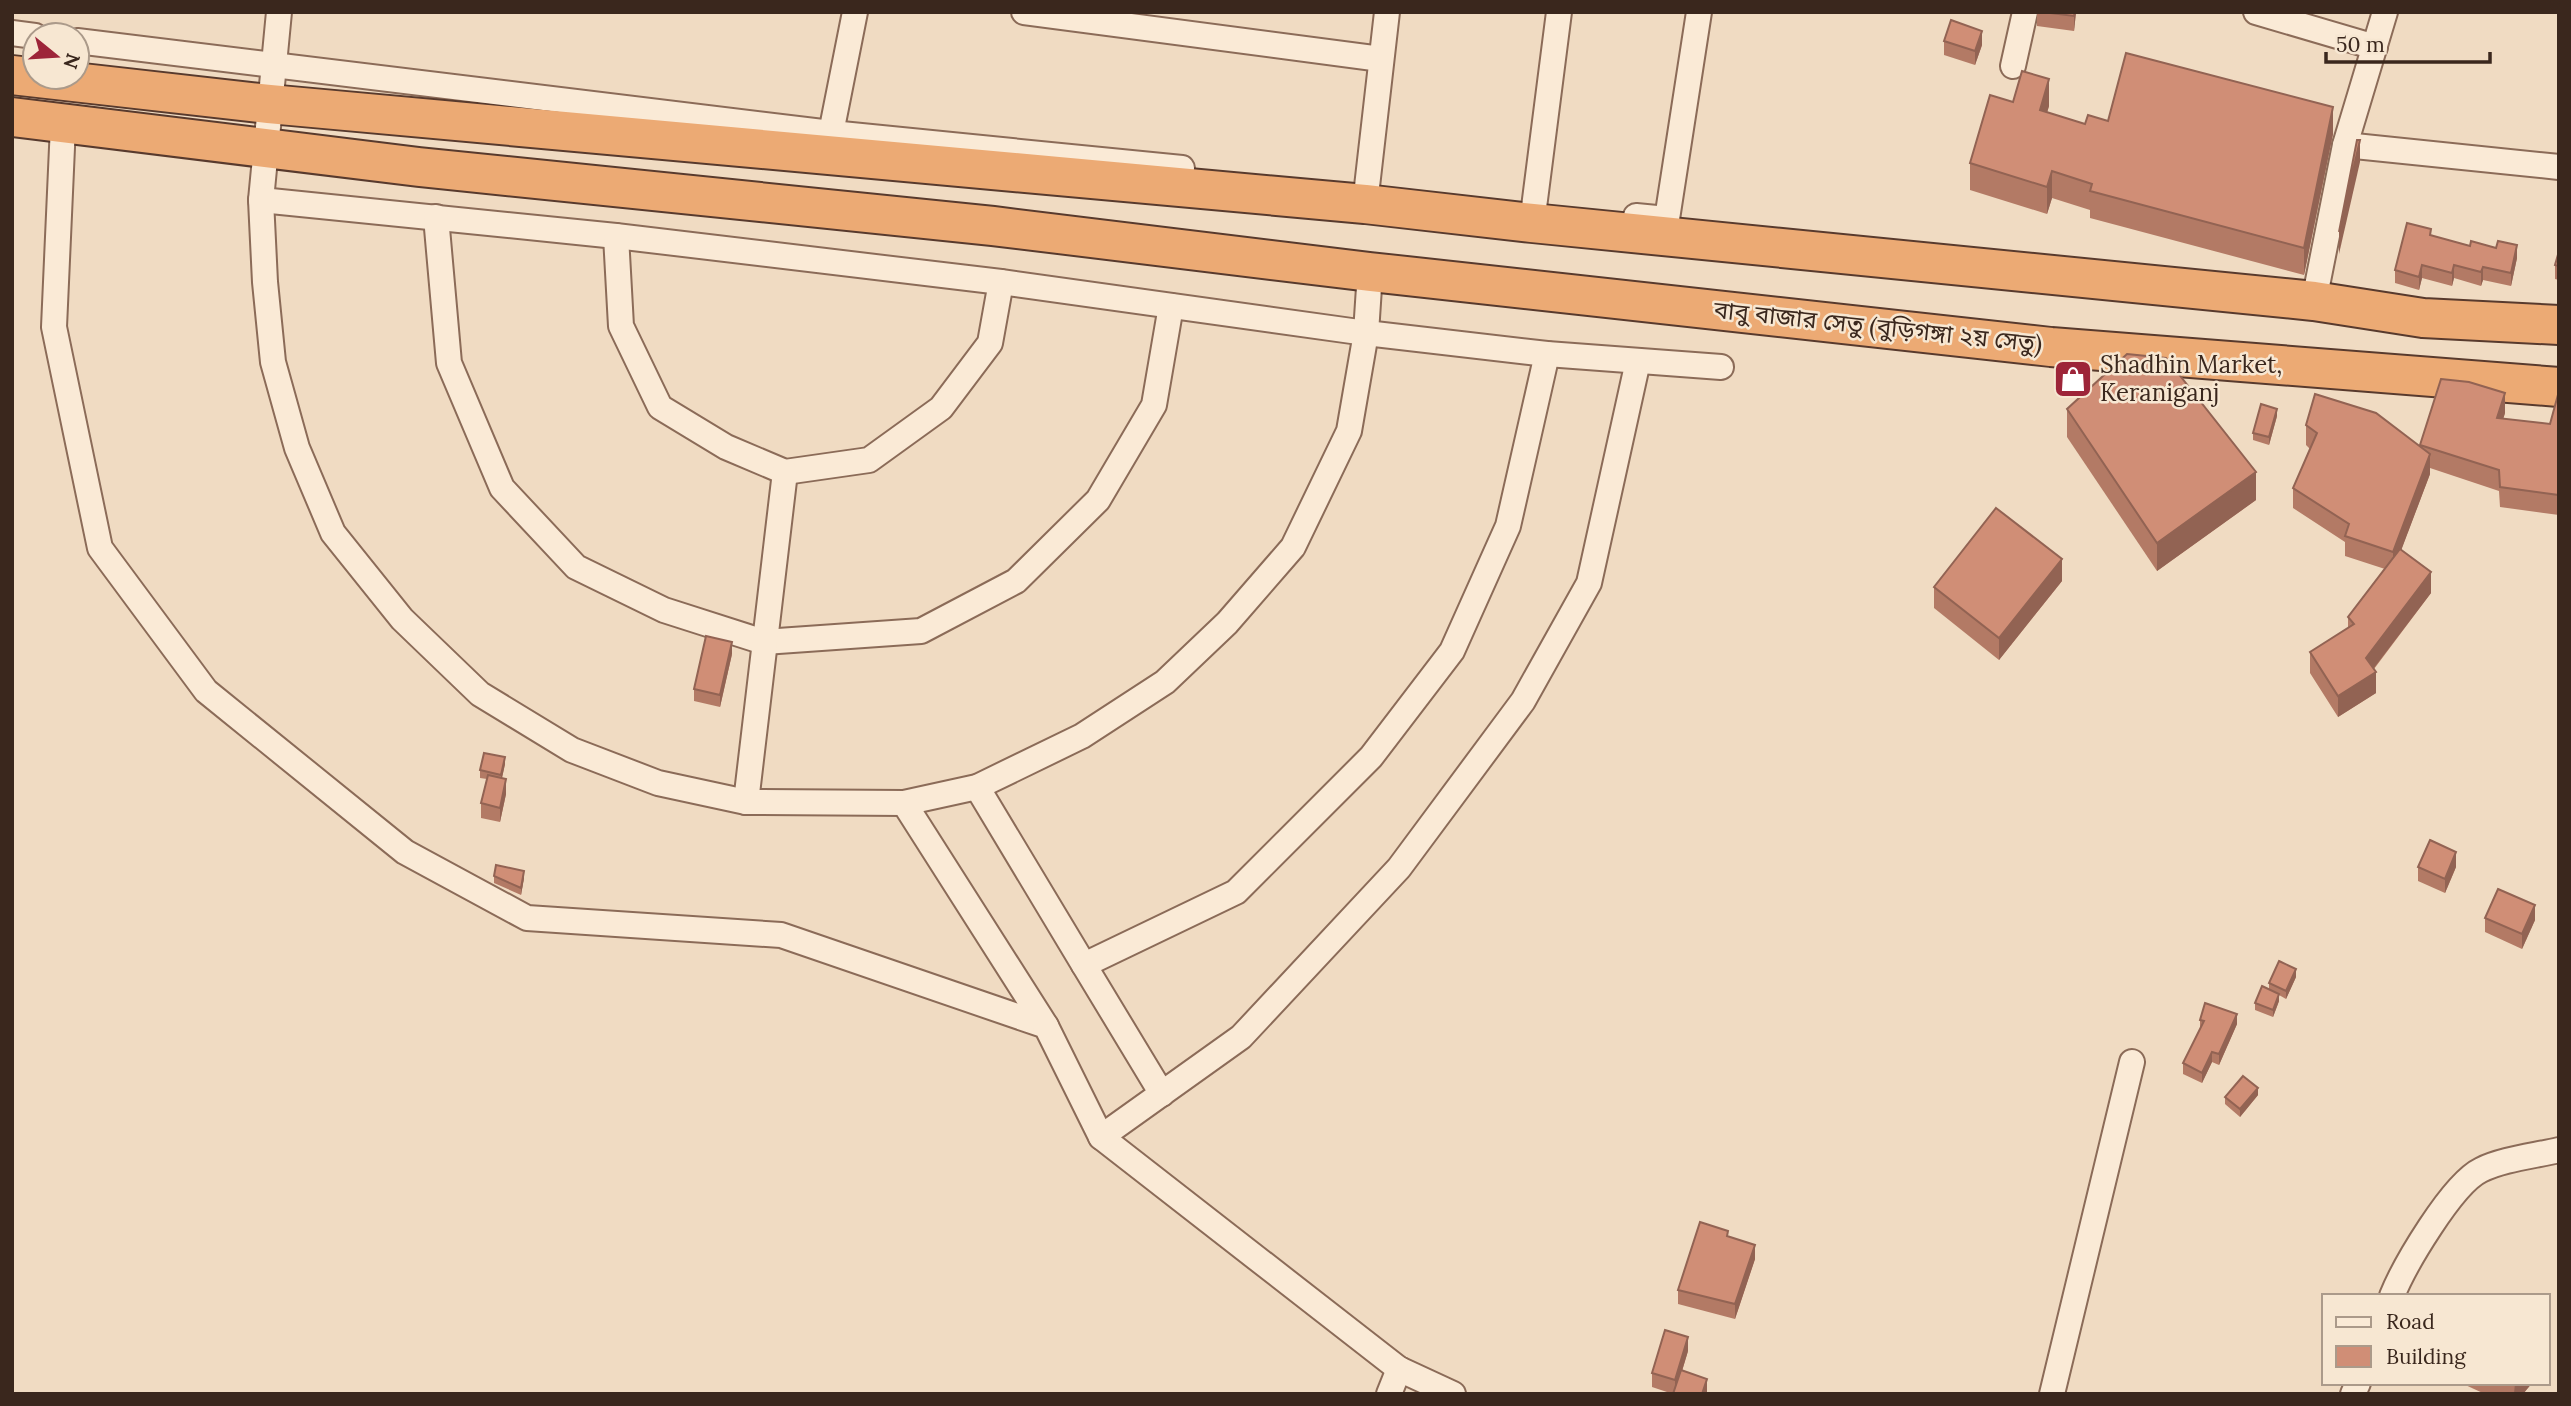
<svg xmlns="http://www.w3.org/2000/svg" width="2571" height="1406" viewBox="0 0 2571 1406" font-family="Lora,'Noto Sans Bengali',serif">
<rect width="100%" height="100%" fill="#f0dbc2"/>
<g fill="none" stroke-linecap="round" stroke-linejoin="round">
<g stroke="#8b6b58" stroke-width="28">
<g id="minor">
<polyline points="279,12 261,200 265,282 273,362 297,448 333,533 402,619 480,694 572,750 658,783 746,802 904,803 977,787 1082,736 1165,682 1227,623 1293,547 1349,431 1366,333 1370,272"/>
<polyline points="1024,12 1381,59"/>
<polyline points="2256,12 2375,47"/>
<polyline points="12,33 35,36"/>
<polyline points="77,41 831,133 1182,168"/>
<polyline points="2013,66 2025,12"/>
<polyline points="63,125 54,327 100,548 206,691 405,852 527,918 781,935 1046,1026 1101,1137 1399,1369 1453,1394"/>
<polyline points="831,133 855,12"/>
<polyline points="2345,145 2385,12"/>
<polyline points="261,200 616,236 1001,282 1366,333 1547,354 1721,367"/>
<polyline points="1365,204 1387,12"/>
<polyline points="1636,216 1667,219 1699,12"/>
<polyline points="436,217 449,363 502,488 576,567 664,610 764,642 921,631 1016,581 1098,500 1154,405 1171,306"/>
<polyline points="1532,223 1559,12"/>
<polyline points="616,236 621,326 660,407 726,447 785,472 869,460 941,408 990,343 1001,282"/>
<polyline points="2314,301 2345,145 2559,167"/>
<polyline points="977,787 1084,965 1236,892 1371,757 1452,651 1508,526 1547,354"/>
<polyline points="746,802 785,472"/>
<polyline points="904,803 1046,1026"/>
<polyline points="1084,965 1162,1094"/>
<polyline points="1101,1137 1241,1037 1399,868 1523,701 1589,583 1638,361"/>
<path d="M2392,1296C2404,1266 2452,1184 2481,1170C2503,1159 2534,1156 2559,1150"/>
<polyline points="1389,1394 1399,1369"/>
<polyline points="2052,1394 2132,1062"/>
<polyline points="2353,1394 2358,1383"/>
</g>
</g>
<g stroke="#583a2d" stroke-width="42">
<g id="trunk">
<polyline points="12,75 269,104 1365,204 1532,223 2314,301 2423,318 2559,325"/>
<polyline points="12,117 419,167 993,226 1370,272 2051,347 2559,387"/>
</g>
</g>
<use href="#minor" stroke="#faead6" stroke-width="24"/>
<use href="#trunk" stroke="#ecaa74" stroke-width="38"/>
</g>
<g fill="#b37a65">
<polygon points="2037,12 2076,12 2074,31 2037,26"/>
<polygon points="1944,41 1982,45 1975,65 1944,55"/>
<polygon points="2013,102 2049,106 2047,112 2085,124 2108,121 2333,134 2304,275 2090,218 2090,210 2052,198 2047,214 1970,190 1970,163"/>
<polygon points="2431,236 2517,258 2511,286 2483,280 2481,286 2454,278 2452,286 2422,278 2419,290 2395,283 2395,270"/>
<polygon points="2559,251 2559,280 2555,279 2555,265"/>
<polygon points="2559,391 2559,515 2500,507 2499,491 2430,468 2430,474 2401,550 2431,593 2374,669 2376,693 2338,717 2310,673 2310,652 2348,628 2348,617 2385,569 2345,556 2345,542 2293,508 2293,488 2310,449 2306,445 2306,425 2420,446 2420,445 2505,413 2503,419 2550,424"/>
<polygon points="2067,409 2256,500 2157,571 2067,437"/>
<polygon points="2277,416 2269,445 2253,440 2253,433"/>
<polygon points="2062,581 1999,660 1934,608 1934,587"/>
<polygon points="732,654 720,707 694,701 694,689"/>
<polygon points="505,764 502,778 506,794 500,822 481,818 481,803 487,779 480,778 480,770"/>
<polygon points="2418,867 2456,867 2445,893 2418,881"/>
<polygon points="494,876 524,878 521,895 494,883"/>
<polygon points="2485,918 2535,920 2522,949 2485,932"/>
<polygon points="2296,977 2286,999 2279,995 2279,1001 2273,1017 2255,1010 2255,1003 2269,990 2269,983"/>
<polygon points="2200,1020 2237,1024 2219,1065 2212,1062 2202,1083 2183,1074 2183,1063 2200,1030"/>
<polygon points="2258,1095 2240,1117 2225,1104 2225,1097"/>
<polygon points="1728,1236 1755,1259 1735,1319 1678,1304 1678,1290"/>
<polygon points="1688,1351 1682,1371 1707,1394 1673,1394 1652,1387 1652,1373"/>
<polygon points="2461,1383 2532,1383 2523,1394 2485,1394"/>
</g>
<g fill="#926353">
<polygon points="2075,12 2076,12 2074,31 2074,16"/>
<polygon points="1982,31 1982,45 1975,65 1975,51"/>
<polygon points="2049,79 2049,106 2040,137 2040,110"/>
<polygon points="2333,107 2333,134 2304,275 2304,248"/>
<polygon points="2360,140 2360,162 2339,254 2339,232"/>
<polygon points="2052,171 2052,198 2047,214 2047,187"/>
<polygon points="2517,245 2517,258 2511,286 2511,273"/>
<polygon points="2422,265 2422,278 2419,290 2419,277"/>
<polygon points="2454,265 2454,278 2452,286 2452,273"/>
<polygon points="2483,267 2483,280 2481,286 2481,272"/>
<polygon points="2505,393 2505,413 2497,438 2497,418"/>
<polygon points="2277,409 2277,416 2269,445 2269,437"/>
<polygon points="2430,454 2430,474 2393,572 2393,552"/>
<polygon points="2256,472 2256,500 2157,571 2157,543"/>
<polygon points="2062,559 2062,581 1999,660 1999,638"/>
<polygon points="2431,572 2431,593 2367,677 2376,672 2376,693 2338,717 2338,696"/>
<polygon points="732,642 732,654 720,707 720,695"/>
<polygon points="505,757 505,764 501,782 501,775"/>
<polygon points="506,779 506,794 500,822 500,808"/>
<polygon points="2456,852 2456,867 2445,893 2445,879"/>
<polygon points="524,871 524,878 521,895 521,888"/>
<polygon points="2535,905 2535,920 2522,949 2522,934"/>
<polygon points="2296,969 2296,977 2286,999 2286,991"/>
<polygon points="2279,994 2279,1001 2273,1017 2273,1010"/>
<polygon points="2237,1014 2237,1024 2219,1065 2219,1054"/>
<polygon points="2212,1052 2212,1062 2202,1083 2202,1073"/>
<polygon points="2258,1088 2258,1095 2240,1117 2240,1109"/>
<polygon points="1755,1245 1755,1259 1735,1319 1735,1304"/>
<polygon points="1688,1337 1688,1351 1675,1394 1675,1380"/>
<polygon points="1707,1379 1707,1394 1702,1394"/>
<polygon points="2515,1383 2532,1383 2523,1394 2514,1394"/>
</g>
<g fill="#d08e76" stroke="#926353" stroke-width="2">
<polygon points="2042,12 2075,12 2074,16"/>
<polygon points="1951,20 1982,31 1975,51 1944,41"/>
<polygon points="2126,53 2333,107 2304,248 2090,191 2092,184 2052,171 2047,187 1970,163 1990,95 2013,102 2022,71 2049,79 2040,110 2085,124 2088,115 2108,121"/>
<polygon points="2357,140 2360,140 2339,232"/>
<polygon points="2407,223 2431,229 2430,235 2470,246 2471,241 2496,248 2498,241 2517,245 2511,273 2483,267 2481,272 2454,265 2452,273 2422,265 2419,277 2395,270"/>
<polygon points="2559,251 2559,266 2555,265"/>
<polygon points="2127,354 2166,358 2256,472 2157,543 2067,409"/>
<polygon points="2441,379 2469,382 2505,393 2497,418 2550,424 2559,391 2559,495 2500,487 2499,470 2420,445"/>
<polygon points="2315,394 2376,413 2430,454 2393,552 2345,536 2349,524 2293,488 2317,433 2306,425"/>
<polygon points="2261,404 2277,409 2269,437 2253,433"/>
<polygon points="1996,508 2062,559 1999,638 1934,587"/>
<polygon points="2400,549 2431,572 2366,658 2376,672 2338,696 2310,652 2354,624 2348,617"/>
<polygon points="706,636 732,642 720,695 694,689"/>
<polygon points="484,753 505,757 501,775 480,770"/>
<polygon points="488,775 506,779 500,808 481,803"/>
<polygon points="2430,840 2456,852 2445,879 2418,867"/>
<polygon points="496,865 524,871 521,888 494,876"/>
<polygon points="2498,889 2535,905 2522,934 2485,918"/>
<polygon points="2279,961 2296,969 2286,991 2269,983"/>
<polygon points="2262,986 2279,994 2273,1010 2255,1003"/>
<polygon points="2205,1003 2237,1014 2219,1054 2212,1052 2202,1073 2183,1063 2204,1021 2200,1020"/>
<polygon points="2243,1076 2258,1088 2240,1109 2225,1097"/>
<polygon points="1700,1222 1728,1231 1727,1236 1755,1245 1735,1304 1678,1290"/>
<polygon points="1665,1330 1688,1337 1675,1380 1652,1373"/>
<polygon points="1681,1370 1707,1379 1702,1394 1673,1394"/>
</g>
<defs>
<g id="shop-square" transform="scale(2.0125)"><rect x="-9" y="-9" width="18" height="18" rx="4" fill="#9d2539" stroke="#f7e7d2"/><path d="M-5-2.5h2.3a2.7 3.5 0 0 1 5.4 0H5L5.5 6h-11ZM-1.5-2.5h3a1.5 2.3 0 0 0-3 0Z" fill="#fff"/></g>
</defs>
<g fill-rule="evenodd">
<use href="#shop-square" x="2073" y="379"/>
</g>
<g text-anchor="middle" stroke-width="5" stroke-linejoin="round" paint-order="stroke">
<g font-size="24" fill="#3a271d" stroke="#f7e7d2">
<text transform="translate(1878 327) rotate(6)" y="8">বাবু বাজার সেতু (বুড়িগঙ্গা ২য় সেতু)</text>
</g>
<g font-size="24" fill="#3a271d" stroke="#f7e7d2" text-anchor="start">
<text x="2100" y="373">Shadhin Market,<tspan x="2100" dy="28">Keraniganj</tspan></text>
</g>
</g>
<rect width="2571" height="1406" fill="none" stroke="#3a271d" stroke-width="28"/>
<rect x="2322" y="1294" width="228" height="91" fill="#f7e7d2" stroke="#ab9a8a" stroke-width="2"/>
<rect x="2336" y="1317" width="35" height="10" fill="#faead6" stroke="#ab9a8a" stroke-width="2"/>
<text x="2386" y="1329" font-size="21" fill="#3a271d">Road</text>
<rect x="2336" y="1346" width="35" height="21" fill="#d08e76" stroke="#ab9a8a" stroke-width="2"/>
<text x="2386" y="1364" font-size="21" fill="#3a271d">Building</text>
<g transform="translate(56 56) rotate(108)"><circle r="33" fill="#f7e7d2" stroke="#ab9a8a" stroke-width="2"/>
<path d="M0-5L12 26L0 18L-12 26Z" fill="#9d2539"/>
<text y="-10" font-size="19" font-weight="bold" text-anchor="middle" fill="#3a271d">N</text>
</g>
<path d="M2326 52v10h164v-10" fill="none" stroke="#3a271d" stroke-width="3.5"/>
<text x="2336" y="52" font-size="21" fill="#3a271d" stroke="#f7e7d2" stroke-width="5" paint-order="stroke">50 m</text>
</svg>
